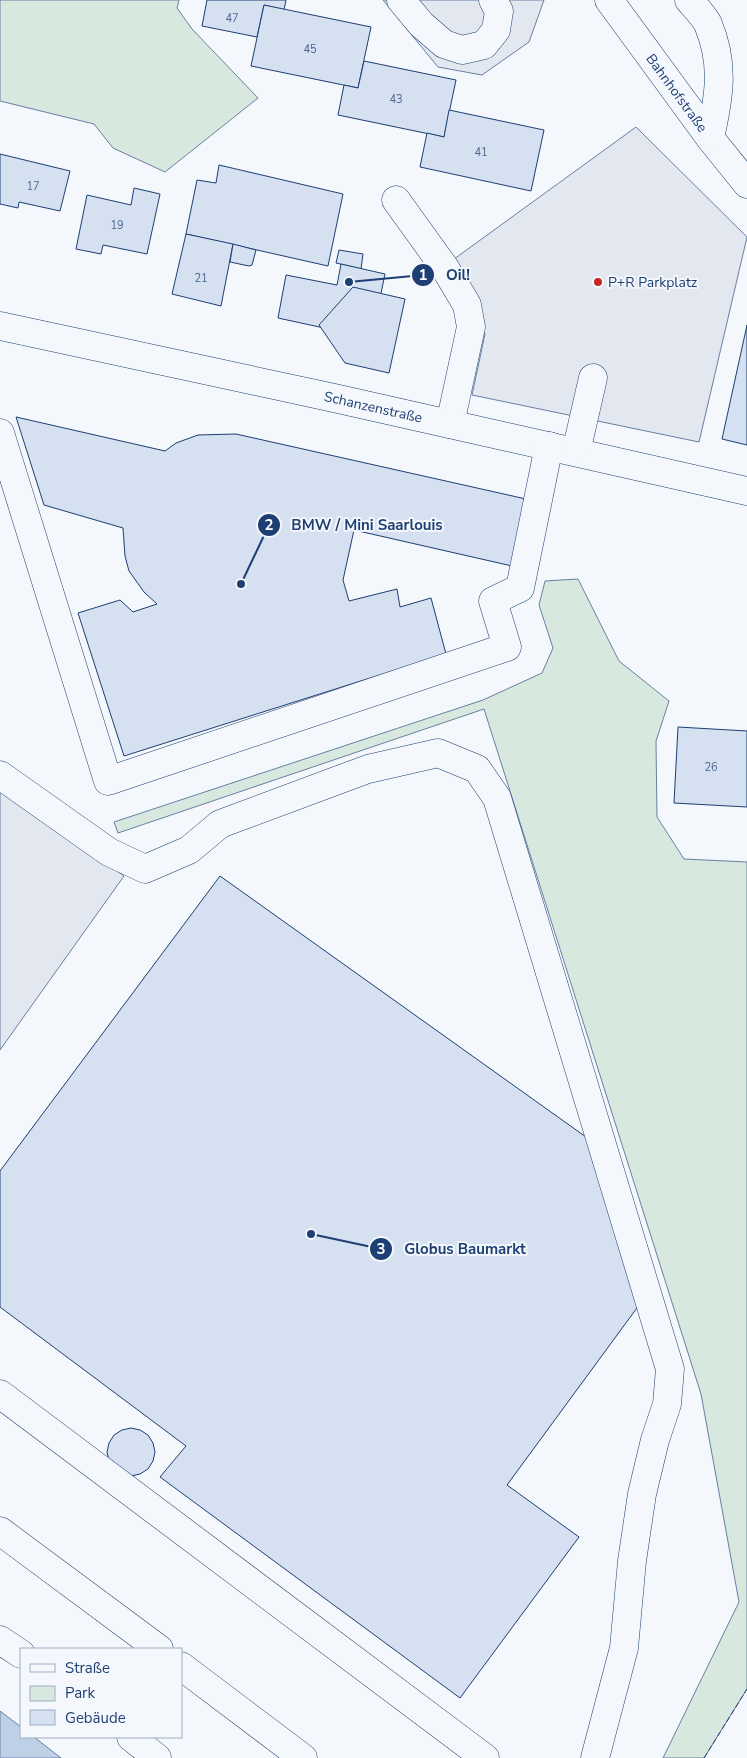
<svg xmlns="http://www.w3.org/2000/svg" width="747" height="1758" viewBox="0 0 747 1758" font-family="'Nunito Sans',sans-serif">
<rect width="100%" height="100%" fill="#f4f7fb"/>
<g fill="#d7e8df" stroke="#687fa3">
<polygon points="0,0 179,0 177,8 192,29 258,98 165,172 113,148 94,124 0,101"/>
<polygon points="578,579 619,661 669,701 656,741 657,817 684,859 747,862 747,1689 704,1758 663,1758 739,1602 701,1394 484,709 118,833 114,822 483,700 542,673 553,648 539,605 545,581"/>
</g>
<g fill="#e3e8f0" stroke="#687fa3">
<polygon points="383,0 544,0 529,42 482,75 438,67"/>
<polygon points="636,127 747,237 699,442 472,395 485,334 450,262"/>
<polygon points="0,787 124,876 0,1050"/>
</g>
<polygon fill="#bed0e5" stroke="#687fa3" points="0,1711 21,1727 21,1737 34,1737 61,1758 0,1758"/>
<g fill="#d5e0f0" stroke="#1d3f73">
<polygon points="207,0 286,0 284,10 264,5 257,37 202,26"/>
<polygon points="264,5 371,27 358,88 251,66"/>
<polygon points="364,61 456,80 444,137 338,115 344,85 358,88"/>
<polygon points="449,110 544,130 531,191 420,167 427,133 444,137"/>
<polygon points="0,154 70,171 60,211 19,202 18,208 0,204"/>
<polygon points="219,165 343,194 328,266 186,234 197,180 216,183"/>
<polygon points="134,188 160,194 147,254 103,245 101,254 76,249 87,195 131,205"/>
<polygon points="186,234 233,244 221,306 172,294"/>
<polygon points="233,244 256,250 252,265 249,266 230,262"/>
<polygon points="339,250 363,254 361,269 336,263"/>
<polygon points="341,264 385,274 380,298 353,292 324,328 278,318 286,275 337,285"/>
<polygon points="353,287 405,299 389,373 345,363 319,325"/>
<polygon points="747,325 747,445 722,439"/>
<polygon points="16,417 165,451 176,443 198,435 236,434 526,499 512,566 354,530 343,580 349,601 397,589 400,607 431,598 446,654 124,756 78,613 120,600 133,612 157,604 144,592 129,571 125,556 123,528 44,505"/>
<polygon points="678,727 747,731 747,807 674,803"/>
<polygon points="220,876 586,1137 645,1297 507,1485 579,1537 460,1698 160,1477 186,1446 0,1307 0,1171"/>
<polygon points="131,1428 140,1430 148,1435 153,1443 155,1452 153,1461 148,1469 140,1474 131,1476 109,1461 107,1452 109,1443 114,1435 122,1430"/>
</g>
<g fill="none" stroke-linecap="round" stroke-linejoin="round">
<g stroke="#1d3f73" stroke-width="29">
<g id="minor">
<polyline points="401,0 421,24 444,44 462,50 484,45 496,30 499,11 493,0"/>
<path id="s1" d="M609,0L710,138L747,184"/>
<path d="M689,0C695,7 704,16 708,24C725,65 719,97 710,138"/>
<polyline points="396,200 445,268 467,305 471,327 450,424"/>
<path id="s2" d="M0,326L334,398L747,491"/>
<polyline points="0,433 108,781 507,647 493,601 520,588 549,446"/>
<polyline points="576,452 593,378"/>
<polyline points="0,775 109,852 145,869 189,850 220,824 368,769 438,753 477,769 497,798 670,1369 667,1404 655,1440 642,1494 632,1561 624,1648 595,1758"/>
<polyline points="0,1394 485,1758"/>
<polyline points="0,1640 21,1654"/>
<polyline points="131,1737 157,1758"/>
</g>
</g>
<g stroke="#1d3f73" stroke-width="29">
<g id="major">
<polyline points="0,1531 159,1649"/>
<polyline points="181,1666 303,1758"/>
</g>
</g>
<use href="#minor" stroke="#f4f7fb" stroke-width="28"/>
<use href="#major" stroke="#f4f7fb" stroke-width="28"/>
<polyline stroke="#1d3f73" stroke-width="1" stroke-dasharray="6 2.5" stroke-linecap="butt" points="704,1758 747,1689"/>
</g>
<circle fill="#c62828" stroke="#f4f7fb" stroke-width="2" cx="598" cy="282" r="5"/>
<g text-anchor="middle" stroke-width="4" stroke-linejoin="round" paint-order="stroke">
<g font-size="11" fill="#4b6792">
<text x="232" y="22">47</text>
<text x="310" y="53">45</text>
<text x="396" y="103">43</text>
<text x="481" y="156">41</text>
<text x="33" y="190">17</text>
<text x="117" y="229">19</text>
<text x="201" y="282">21</text>
<text x="711" y="771">26</text>
</g>
<g font-size="14" fill="#1d3f73" stroke="#f4f7fb">
<text dy="5" stroke="none"><textPath href="#s1" startOffset="115">Bahnhofstraße</textPath></text>
<text dy="5" stroke="none"><textPath href="#s2" startOffset="382">Schanzenstraße</textPath></text>
</g>
<g font-size="14" fill="#1d3f73" stroke="#f4f7fb" text-anchor="start">
<text x="608" y="287">P+R Parkplatz</text>
</g>
</g>
<path fill="none" stroke="#1d3f73" stroke-width="2" d="M349 282L423 275M241 584L269 525M311 1234L381 1249"/>
<g fill="#1d3f73" stroke="#f4f7fb" stroke-width="2">
<circle cx="349" cy="282" r="5"/>
<circle cx="241" cy="584" r="5"/>
<circle cx="311" cy="1234" r="5"/>
<circle cx="423" cy="275" r="12"/>
<circle cx="269" cy="525" r="12"/>
<circle cx="381" cy="1249" r="12"/>
</g>
<g font-size="15" text-anchor="middle" font-weight="bold" fill="#fff">
<text x="423" y="280">1</text>
<text x="269" y="530">2</text>
<text x="381" y="1254">3</text>
</g>
<g font-size="15" text-anchor="middle" font-weight="bold" fill="#1d3f73" stroke="#f4f7fb" stroke-width="4" stroke-linejoin="round" paint-order="stroke">
<text x="458" y="280">Oil!</text>
<text x="367" y="530">BMW / Mini Saarlouis</text>
<text x="465" y="1254">Globus Baumarkt</text>
</g>
<rect x="20" y="1648" width="162" height="90" fill="#f4f7fb" stroke="#9eadc5"/>
<rect x="30" y="1664" width="25" height="8" fill="#f4f7fb" stroke="#9eadc5"/>
<text x="65" y="1673" font-size="15" fill="#1d3f73">Straße</text>
<rect x="30" y="1686" width="25" height="15" fill="#d7e8df" stroke="#9eadc5"/>
<text x="65" y="1698" font-size="15" fill="#1d3f73">Park</text>
<rect x="30" y="1710" width="25" height="15" fill="#d5e0f0" stroke="#9eadc5"/>
<text x="65" y="1723" font-size="15" fill="#1d3f73">Gebäude</text>
</svg>
